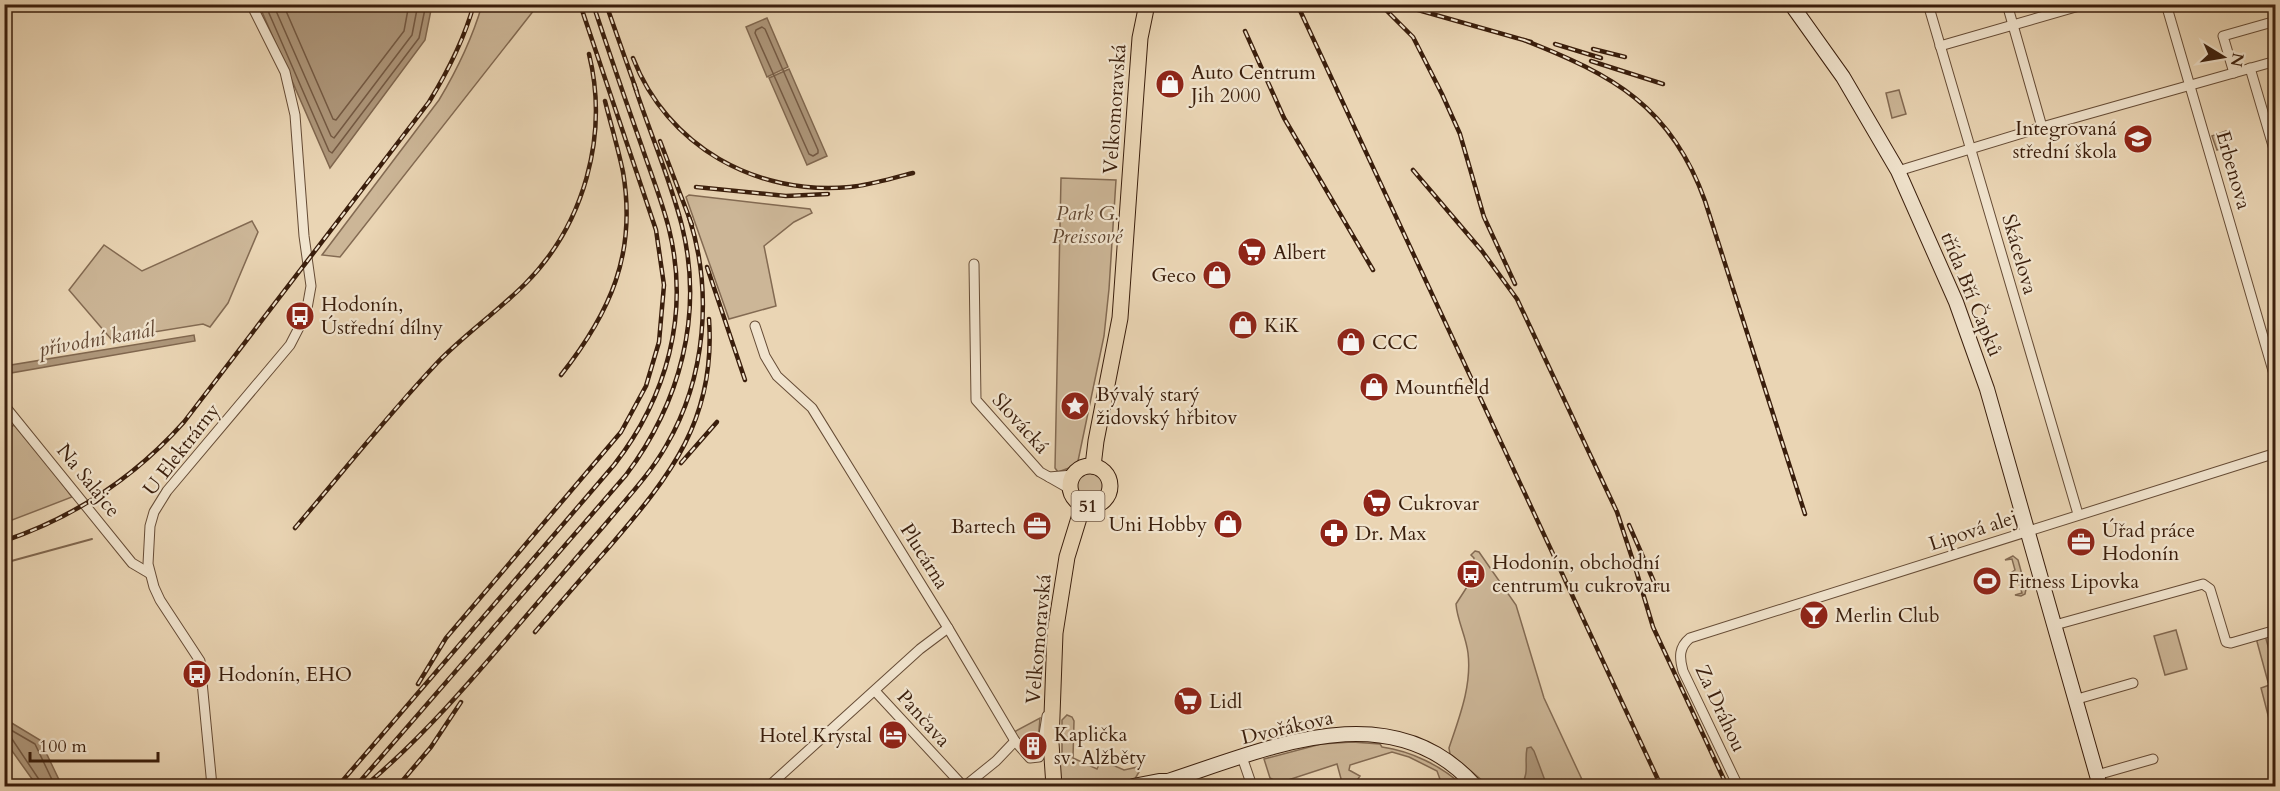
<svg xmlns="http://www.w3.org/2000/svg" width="2280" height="791" viewBox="0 0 2280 791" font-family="Cardo,serif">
<rect width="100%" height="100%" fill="#ead5b4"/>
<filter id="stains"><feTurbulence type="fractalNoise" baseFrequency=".00333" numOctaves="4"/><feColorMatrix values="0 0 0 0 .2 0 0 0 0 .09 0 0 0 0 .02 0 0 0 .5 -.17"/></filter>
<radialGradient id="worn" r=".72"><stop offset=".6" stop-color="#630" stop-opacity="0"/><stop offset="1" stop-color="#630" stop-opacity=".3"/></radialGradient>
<g fill="#ccb697" stroke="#836a52" stroke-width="1.5">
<path d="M482,5H538L340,257L322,255L439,100C457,70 472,39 482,5Z"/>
<polygon points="1899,90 1906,114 1892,118 1886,93"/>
<polygon points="2226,131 2230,146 2217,150 2212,136"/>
<polygon points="1061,178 1116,180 1109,289 1104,336 1078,461 1069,468 1058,472 1055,468"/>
<polygon points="689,195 810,209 812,213 794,222 764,246 776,306 729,319 686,197"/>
<polygon points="252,221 258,232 228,303 210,327 203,324 111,339 69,290 104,245 142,271"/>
<polygon points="14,425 53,471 72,497 7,522 4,520 4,431"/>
<circle cx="1090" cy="486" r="15"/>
<path d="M1475,551L1479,552L1516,605L1544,698L1585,786H1489L1450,754L1449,748C1459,718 1472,686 1468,653C1466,636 1457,620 1456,604L1474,576L1472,574L1474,558L1471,555Z"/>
<polygon points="2013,556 2018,560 2026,589 2025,594 2021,596 2015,595 2022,593 2016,574 2009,574 2015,570 2012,559 2005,560"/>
<polygon points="2176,630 2187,669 2165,675 2154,636"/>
<polygon points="2265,635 2275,672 2275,680 2268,682 2256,638"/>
<polygon points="2275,683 2276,683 2275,742 2261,688"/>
<polygon points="1067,715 1072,717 1074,721 1073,758 1097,769 1101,760 1124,770 1138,767 1139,772 1133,782 1119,786 1060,786 1057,775 1062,752 1062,720"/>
<polygon points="1040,718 1037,754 1031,755 1014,732"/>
<path d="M1352,742L1380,744L1382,747C1411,751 1442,766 1463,786H1446L1441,782L1437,771L1409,757L1392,752L1350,765L1349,770L1360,776L1353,786H1343L1337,764L1279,783L1270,778L1264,759L1321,744Z"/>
</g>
<g fill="#ae977b" stroke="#80674f" stroke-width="1.5">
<polygon points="259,5 432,5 425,40 330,168"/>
<polygon points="767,18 788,67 767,77 746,27"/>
<polygon points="789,69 827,156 807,165 769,78"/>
<polygon points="194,335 195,341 5,374 5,366"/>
<polygon points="5,719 40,740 62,786 37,786 5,741"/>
<path d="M1531,747L1534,751L1547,786H1521C1530,771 1524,764 1527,748Z"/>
</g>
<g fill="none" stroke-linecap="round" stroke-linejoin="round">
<g stroke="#745a44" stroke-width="1.5">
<polyline points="265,4 329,151 332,153 419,38 426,4"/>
<polyline points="273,4 331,136 334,138 412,35 418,4"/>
<polyline points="283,4 333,119 336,120 404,31 409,4"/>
<polygon points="762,27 765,29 818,150 818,153 813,156 809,154 755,33 756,30"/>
<polyline points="4,726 35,744 55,786"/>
<polyline points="4,736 12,739 40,781 41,786"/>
</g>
<polyline stroke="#80674f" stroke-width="2" points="4,563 92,539"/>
<g stroke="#664c36" stroke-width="11">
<g id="street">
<polyline points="1928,4 2078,514"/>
<polyline points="2007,4 2042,127"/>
<polyline points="2166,4 2276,381"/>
<polyline points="1940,46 2086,4"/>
<polyline points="2250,68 2276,156"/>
<polyline points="2234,73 2223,36 2276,21"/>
<polyline points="1898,171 2042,127 2276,61"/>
<polyline points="974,264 976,400 1040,472 1049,477 1073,475"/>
<polyline points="755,326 765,356 777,376 812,408 948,628 1015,741 1030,758 1039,757 1041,753 1047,716"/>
<polyline points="4,405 132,563 149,573"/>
<polyline points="1049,477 1070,489"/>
<polyline points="2055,625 2203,584 2210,589 2226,642 2231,643 2276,630"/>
<polyline points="875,691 963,786"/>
<polyline points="2074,700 2133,683"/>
<polyline points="1242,757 1252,786"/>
<polyline points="2097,775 2153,759"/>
<polyline points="212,786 200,661 160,600 154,587 148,564 150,526 154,512 167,491 290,345 306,314 311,286 304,236 295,115 285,72 251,4"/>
<polyline points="769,786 920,649 948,628"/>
<polyline points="965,786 996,761 1015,741"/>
<path d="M1738,786L1683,671C1679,657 1679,647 1690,638L2276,453"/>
</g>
</g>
<g stroke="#3a1e0c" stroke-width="16">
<g id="secondary">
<polyline points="1791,4 1843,77 1898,171 1956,302 1987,389 2100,786"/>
<path d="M1133,786L1159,781H1168C1267,749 1391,691 1475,786"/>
</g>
</g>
<g stroke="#3a1e0c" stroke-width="17">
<g id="primary">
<circle cx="1090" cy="486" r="20"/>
<polyline points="1093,466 1096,441 1120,318 1136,92 1140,38 1147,4"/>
<polyline points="1054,786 1051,743 1055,633 1067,557 1083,505"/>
</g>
</g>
<use href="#street" stroke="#f1e4ce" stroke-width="9"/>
<use href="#secondary" stroke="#f1e4ce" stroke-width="14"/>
<use href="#primary" stroke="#ead5b4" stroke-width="15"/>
<g stroke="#3a1e0c" stroke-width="4.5">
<g id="rail">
<polyline points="606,4 637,92"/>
<polyline points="1297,4 1661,786"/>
<polyline points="1380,4 1413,37 1442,94 1460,134 1484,217 1515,284"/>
<polyline points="1397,4 1531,42"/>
<polyline points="1245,31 1284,118 1373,270"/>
<path d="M1524,40C1613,75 1671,106 1705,201L1805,514"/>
<polyline points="1555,44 1601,58"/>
<polyline points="1593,49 1625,57"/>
<path d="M633,58C667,146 756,196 850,187C871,185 892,178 913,173"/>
<polyline points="1591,61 1663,84"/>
<polyline points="660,141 692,225"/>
<polyline points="1413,170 1482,251 1517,299 1617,512 1636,570 1653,627 1727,786"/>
<polyline points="696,187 786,196 828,194"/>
<polyline points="707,267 745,380"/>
<path d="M561,375C610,313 637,254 623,172C618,148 611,125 605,101"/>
<polyline points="681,463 717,422"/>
<polyline points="1629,525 1658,591"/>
<path d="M295,528C342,473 387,416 437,363C464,335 497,312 525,284C584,225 609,136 589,54"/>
<path d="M4,541C75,517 134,478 184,422L429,102C448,71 464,40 474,4"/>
<path d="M535,632C560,603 585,574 610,546C671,475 716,419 709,319"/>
<polyline points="418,684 446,638 621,432 646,386 659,342 664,285 656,230 580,4"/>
<path d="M338,786L614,465C667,397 690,314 669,229C662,201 651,174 642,147C625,99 609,52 593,4"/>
<path d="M356,786L626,475C680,403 704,315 682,226C670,178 649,131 634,84"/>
<path d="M365,786C428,733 480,670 533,608C558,579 583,550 608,521C628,497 650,474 666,446C706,378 713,291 689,217"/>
<polyline points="398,786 431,747 461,702"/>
</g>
</g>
<use href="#rail" stroke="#f1e4ce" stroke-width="2" stroke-dasharray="7" stroke-linecap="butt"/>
</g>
<defs>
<g id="shop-disc" transform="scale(1.5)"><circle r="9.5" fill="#8f2418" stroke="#f1e4ce"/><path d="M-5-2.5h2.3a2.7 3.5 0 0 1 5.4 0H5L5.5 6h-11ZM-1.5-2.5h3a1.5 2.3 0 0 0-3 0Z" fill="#fff"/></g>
<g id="school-disc" transform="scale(1.5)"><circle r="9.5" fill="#8f2418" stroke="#f1e4ce"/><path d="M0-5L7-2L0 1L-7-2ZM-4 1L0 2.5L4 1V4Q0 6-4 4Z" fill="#fff"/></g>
<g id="supermarket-disc" transform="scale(1.5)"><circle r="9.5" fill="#8f2418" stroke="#f1e4ce"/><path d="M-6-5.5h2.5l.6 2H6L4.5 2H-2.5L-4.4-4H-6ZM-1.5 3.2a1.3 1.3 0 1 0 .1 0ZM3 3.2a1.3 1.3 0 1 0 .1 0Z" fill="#fff"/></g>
<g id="bus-disc" transform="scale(1.5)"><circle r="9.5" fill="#8f2418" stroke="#f1e4ce"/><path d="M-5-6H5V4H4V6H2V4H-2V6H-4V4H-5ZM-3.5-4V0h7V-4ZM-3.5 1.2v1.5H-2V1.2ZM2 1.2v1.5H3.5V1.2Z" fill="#fff"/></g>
<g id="sight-disc" transform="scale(1.5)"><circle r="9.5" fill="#8f2418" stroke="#f1e4ce"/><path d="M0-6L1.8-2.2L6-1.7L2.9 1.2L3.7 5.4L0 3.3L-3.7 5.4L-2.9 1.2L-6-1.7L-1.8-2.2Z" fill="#fff"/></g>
<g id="office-disc" transform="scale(1.5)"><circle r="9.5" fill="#8f2418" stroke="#f1e4ce"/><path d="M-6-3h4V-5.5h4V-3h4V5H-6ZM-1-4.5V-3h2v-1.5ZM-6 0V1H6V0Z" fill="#fff"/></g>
<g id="pharmacy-disc" transform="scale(1.5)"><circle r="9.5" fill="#8f2418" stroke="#f1e4ce"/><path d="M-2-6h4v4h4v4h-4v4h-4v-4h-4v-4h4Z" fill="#fff"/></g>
<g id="stadium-disc" transform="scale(1.5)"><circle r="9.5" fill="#8f2418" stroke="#f1e4ce"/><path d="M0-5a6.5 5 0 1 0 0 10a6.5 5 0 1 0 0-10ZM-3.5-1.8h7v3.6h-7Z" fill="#fff"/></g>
<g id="bar-disc" transform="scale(1.5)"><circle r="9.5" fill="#8f2418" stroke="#f1e4ce"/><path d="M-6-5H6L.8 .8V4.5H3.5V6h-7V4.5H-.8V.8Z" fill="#fff"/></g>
<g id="hotel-disc" transform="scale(1.5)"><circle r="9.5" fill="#8f2418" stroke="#f1e4ce"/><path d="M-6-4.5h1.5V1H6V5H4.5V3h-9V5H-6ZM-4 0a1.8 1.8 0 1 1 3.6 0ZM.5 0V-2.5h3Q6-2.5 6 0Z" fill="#fff"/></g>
<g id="building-disc" transform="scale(1.5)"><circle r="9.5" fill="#8f2418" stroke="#f1e4ce"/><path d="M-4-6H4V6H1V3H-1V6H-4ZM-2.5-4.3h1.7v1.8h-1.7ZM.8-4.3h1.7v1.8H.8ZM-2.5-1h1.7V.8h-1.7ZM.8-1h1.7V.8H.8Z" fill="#fff"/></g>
</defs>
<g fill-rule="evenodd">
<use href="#shop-disc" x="1170" y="84"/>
<use href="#school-disc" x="2138" y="139"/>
<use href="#supermarket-disc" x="1252" y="252"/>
<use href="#shop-disc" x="1217" y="275"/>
<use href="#bus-disc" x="300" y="316"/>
<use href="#shop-disc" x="1243" y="325"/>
<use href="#shop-disc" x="1351" y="342"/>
<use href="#shop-disc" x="1374" y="387"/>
<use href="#sight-disc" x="1075" y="406"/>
<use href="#supermarket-disc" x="1377" y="503"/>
<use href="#shop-disc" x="1228" y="524"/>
<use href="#office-disc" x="1037" y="526"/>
<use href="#pharmacy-disc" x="1334" y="533"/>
<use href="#office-disc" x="2081" y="542"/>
<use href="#bus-disc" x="1471" y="574"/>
<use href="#stadium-disc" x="1987" y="581"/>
<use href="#bar-disc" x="1814" y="615"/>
<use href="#bus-disc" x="197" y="674"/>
<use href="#supermarket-disc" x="1188" y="701"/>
<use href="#hotel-disc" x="893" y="735"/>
<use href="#building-disc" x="1033" y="746"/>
</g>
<g text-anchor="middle" stroke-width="4.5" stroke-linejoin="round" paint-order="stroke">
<rect fill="#f1e4ce" stroke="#715946" stroke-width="1.5" x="1071.5" y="491" width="33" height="30" rx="4.5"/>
<g font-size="18" font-weight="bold" fill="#3a1e0c">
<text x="1088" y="512">51</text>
</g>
<g font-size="20" fill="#3a1e0c" stroke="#f1e4ce" text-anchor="start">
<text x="1191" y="79">Auto Centrum<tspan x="1191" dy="23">Jih 2000</tspan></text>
<text x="2117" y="135" text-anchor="end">Integrovaná<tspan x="2117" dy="23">střední škola</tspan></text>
<text x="1273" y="259">Albert</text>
<text x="1196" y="282" text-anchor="end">Geco</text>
<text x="321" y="311">Hodonín,<tspan x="321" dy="23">Ústřední dílny</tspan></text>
<text x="1264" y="332">KiK</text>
<text x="1372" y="349">CCC</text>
<text x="1395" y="394">Mountfield</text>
<text x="1096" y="401">Bývalý starý<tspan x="1096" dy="23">židovský hřbitov</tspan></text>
<text x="1398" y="510">Cukrovar</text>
<text x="1207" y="531" text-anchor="end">Uni Hobby</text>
<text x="1016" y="533" text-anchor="end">Bartech</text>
<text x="2102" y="537">Úřad práce<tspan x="2102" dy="23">Hodonín</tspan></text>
<text x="1355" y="540">Dr. Max</text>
<text x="1492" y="569">Hodonín, obchodní<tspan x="1492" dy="23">centrum u cukrovaru</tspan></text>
<text x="2008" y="588">Fitness Lipovka</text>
<text x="1835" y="622">Merlin Club</text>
<text x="218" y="681">Hodonín, EHO</text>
<text x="1209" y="708">Lidl</text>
<text x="1054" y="741">Kaplička<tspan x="1054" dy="23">sv. Alžběty</tspan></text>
<text x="872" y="742" text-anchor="end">Hotel Krystal</text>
</g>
<g font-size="20" fill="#3a1e0c" stroke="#f1e4ce">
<text transform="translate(1114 109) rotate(-86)" y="7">Velkomoravská</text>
<text transform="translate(2234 170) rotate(74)" y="7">Erbenova</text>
<text transform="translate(2020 254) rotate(74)" y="7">Skácelova</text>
<text transform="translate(1972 294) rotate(68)" y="7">třída Bří Čapků</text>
<text transform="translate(1021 423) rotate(48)" y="7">Slovácká</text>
<text transform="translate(181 449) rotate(-52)" y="7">U Elektrárny</text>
<text transform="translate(89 480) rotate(51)" y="7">Na Salajce</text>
<text transform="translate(1973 530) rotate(-18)" y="7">Lipová alej</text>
<text transform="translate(925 556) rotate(58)" y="7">Plucárna</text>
<text transform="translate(1038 639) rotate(-85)" y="7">Velkomoravská</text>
<text transform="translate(1721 708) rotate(65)" y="7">Za Dráhou</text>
<text transform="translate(924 718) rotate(48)" y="7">Pančava</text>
<text transform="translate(1287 727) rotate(-13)" y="7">Dvořákova</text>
</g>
<g font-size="20" font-style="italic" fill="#5e442f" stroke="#f1e4ce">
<text x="1087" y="220">Park G.<tspan x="1087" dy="23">Preissové</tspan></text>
</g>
<g font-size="21" font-style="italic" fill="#634833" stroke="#f1e4ce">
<text transform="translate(97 339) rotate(-10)" y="7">přívodní kanál</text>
</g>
</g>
<rect width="2280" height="791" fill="none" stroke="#ead5b4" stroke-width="24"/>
<rect x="6" y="6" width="2268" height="779" fill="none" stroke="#3a1e0c" stroke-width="3"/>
<rect x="12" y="12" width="2256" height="767" fill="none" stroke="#3a1e0c" stroke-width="1.5"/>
<g transform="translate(2223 57) rotate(101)" stroke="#f1e4ce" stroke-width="4.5" paint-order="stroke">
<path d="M0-4.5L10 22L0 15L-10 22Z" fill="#3a1e0c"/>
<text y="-9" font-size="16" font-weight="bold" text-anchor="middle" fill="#3a1e0c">N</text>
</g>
<path d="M30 752v9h128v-9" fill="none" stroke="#3a1e0c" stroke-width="3"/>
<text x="39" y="752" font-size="18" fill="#3a1e0c" stroke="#f1e4ce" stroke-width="4.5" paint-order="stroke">100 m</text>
<rect width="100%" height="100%" filter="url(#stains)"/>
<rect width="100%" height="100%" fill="url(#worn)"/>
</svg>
